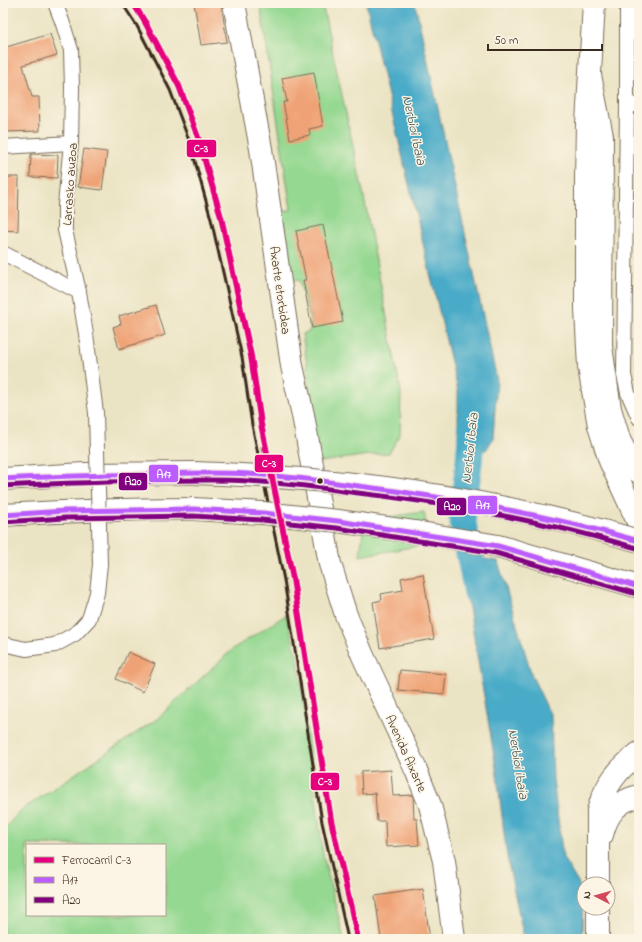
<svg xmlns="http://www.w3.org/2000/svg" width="642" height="942" viewBox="0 0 642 942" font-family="'Indie Flower',sans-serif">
<rect width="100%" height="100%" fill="#fcf5e5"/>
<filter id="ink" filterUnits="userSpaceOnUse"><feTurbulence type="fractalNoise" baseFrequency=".025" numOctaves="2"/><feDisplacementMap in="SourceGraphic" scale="8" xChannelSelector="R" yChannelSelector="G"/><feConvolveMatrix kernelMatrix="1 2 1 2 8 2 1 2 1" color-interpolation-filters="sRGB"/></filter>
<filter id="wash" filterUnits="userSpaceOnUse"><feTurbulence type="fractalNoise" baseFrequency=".012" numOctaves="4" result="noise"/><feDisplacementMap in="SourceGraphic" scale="16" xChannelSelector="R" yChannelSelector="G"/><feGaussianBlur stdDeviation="0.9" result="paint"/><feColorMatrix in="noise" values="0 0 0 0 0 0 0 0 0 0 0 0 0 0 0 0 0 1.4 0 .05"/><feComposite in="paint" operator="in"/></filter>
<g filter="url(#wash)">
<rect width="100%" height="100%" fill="#ebe4c4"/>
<g fill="#94d891" stroke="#688158" fill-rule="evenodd">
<polygon points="260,3 322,3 363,192 401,392 400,435 389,453 362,456 314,463 309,412 307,364 302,334 310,331 310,319 299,280 293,281 282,212 291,210"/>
<polygon points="424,512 430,544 360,556 364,520"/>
<path d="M286,615L298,659L323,855L344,939H3V831L20,811L157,719L234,648ZM27,845H165V915H27Z"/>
</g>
<g fill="#48abc8" stroke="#426a73">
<polygon points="366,3 415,3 497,380 493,439 486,450 458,450 458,391"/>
<polygon points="460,555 498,561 532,676 551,716 553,780 563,858 583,891 582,939 524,939 507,857 496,767"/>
</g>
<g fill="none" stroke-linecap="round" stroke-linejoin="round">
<polyline stroke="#48abc8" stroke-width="27" points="473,413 469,462 462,519 477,592"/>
</g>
<g id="blocks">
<g fill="#efa275">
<polygon points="194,3 221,3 227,42 201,45"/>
<polygon points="50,34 57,55 23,65 32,97 39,97 40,131 3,132 3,98 8,98 3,81 3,48"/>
<polygon points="314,72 323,126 309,129 310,135 290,139 283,102 287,102 282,78"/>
<polygon points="84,149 107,152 102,190 78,187"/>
<polygon points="31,154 58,155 57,178 30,177"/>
<polygon points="3,177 19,177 18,231 3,230"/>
<polygon points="323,225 343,322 312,328 303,280 306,280 296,231"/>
<polygon points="156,305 165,335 119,349 113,327 121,324 119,316"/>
<polygon points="423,574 434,639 380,648 373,602 382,600 381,594 403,590 401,578"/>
<polygon points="128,652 155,664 143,692 116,679"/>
<polygon points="400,670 446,674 444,694 398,690"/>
<polygon points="391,770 393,796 413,795 414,819 417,819 419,845 386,847 385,821 377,821 375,793 362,794 361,772"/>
<polygon points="423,889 430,939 381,939 375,896"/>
</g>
</g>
</g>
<g filter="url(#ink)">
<use href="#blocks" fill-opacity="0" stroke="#796b58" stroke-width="1"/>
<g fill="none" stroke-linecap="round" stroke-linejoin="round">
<g stroke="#796b58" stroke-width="16">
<g id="street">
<polyline points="55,3 62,21 71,50 72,88 71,143 65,205 65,230 79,292 86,334 96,413"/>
<polyline points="627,3 627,105 624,375 628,393 639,418"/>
<polyline points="627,105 639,105"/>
<polyline points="3,147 71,143"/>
<polyline points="3,253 79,292"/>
<polyline points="3,644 26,649 55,645 75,634 89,619 97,593 100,564"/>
</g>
</g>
<g stroke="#796b58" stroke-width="24">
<g id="primary">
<polyline points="234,3 261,149 292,366 303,415 330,564 346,615 363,656 416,770 430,805 444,861 454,939"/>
<polyline points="594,3 587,124 586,180 586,309 589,367 599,426 610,461 639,524"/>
<path d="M602,835C607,814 617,801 639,796"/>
<path d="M598,884V811C605,785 618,769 639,753"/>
<polyline points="598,908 598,939"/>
</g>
</g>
<g stroke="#796b58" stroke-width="24">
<g id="highway">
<polyline points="590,75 602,136 601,346 610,409 620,442 629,458 639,472"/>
<polyline points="3,479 84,474 193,473"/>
<path d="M3,515C66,511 129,509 193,509"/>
</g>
</g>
<use href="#street" stroke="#fff" stroke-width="14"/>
<use href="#primary" stroke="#fff" stroke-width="22"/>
<use href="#highway" stroke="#fff" stroke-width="22"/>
<g stroke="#3b2a1e" stroke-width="3">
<polyline points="122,3 137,26 170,90 190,143 211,219 242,357 252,425 284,580 322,822 348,939"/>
<polyline points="262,447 278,506"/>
</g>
<g stroke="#796b58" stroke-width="16" stroke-linecap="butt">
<polyline id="street-bridge" points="96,413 100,564"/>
</g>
<g stroke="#796b58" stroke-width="24" stroke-linecap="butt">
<g id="highway-bridge">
<path d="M193,473C343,477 495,499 639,541"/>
<polyline points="193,509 263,513 338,521 421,533 498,546 639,587"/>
</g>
</g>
<use href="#street-bridge" stroke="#fff" stroke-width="14"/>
<use href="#highway-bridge" stroke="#fff" stroke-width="22"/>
<g stroke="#fcf5e5" stroke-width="8">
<g id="bus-1">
<path d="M3,479C53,476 104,475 155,474C186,473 217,472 248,474C283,476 317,480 351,485C448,497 544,514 639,541"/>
<polyline points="3,515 65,511 193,509 263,513 338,521 498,546 639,587"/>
</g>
</g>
<g stroke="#fcf5e5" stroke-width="8">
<g id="bus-2">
<path d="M3,486C54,483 104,482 155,481C186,480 217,479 248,481C282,483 316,487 350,492C447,503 543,521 637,548"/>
<polyline points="3,522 65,518 193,516 262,520 337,528 496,553 637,594"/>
</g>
</g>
<use href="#bus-1" stroke="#bb5cff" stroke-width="5"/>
<use href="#bus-2" stroke="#800080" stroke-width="5"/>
<g stroke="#fcf5e5" stroke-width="9">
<polyline id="rail-1" points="133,3 145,22 179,86 199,140 221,217 251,356 261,424 293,579 331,820 358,939"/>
</g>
<use href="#rail-1" stroke="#e5007d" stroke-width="6"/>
</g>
</g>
<circle fill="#3b2a1e" stroke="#fcf5e5" stroke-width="1.5" cx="320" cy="481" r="3.5"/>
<g text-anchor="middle" stroke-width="3" stroke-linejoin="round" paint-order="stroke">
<g font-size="13" fill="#3b2a1e" stroke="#fcf5e5">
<text transform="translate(69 184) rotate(-86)" y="5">Larrasko auzoa</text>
<text transform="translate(281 290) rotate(82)" y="5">Axarte etorbidea</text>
<text transform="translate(407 753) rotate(66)" y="5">Avenida Aixarte</text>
</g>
<g font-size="14" font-style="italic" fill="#40575a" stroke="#fcf5e5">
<text transform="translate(415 130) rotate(78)" y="5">Nerbioi ibaia</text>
<text transform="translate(469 448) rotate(-84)" y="5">Nerbioi ibaia</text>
<text transform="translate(519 764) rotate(81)" y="5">Nerbioi ibaia</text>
</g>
</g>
<g stroke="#fcf5e5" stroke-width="1.5">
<rect x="186" y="139" width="31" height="19" rx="4" fill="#e5007d"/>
<rect x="254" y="454" width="30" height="19" rx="4" fill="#e5007d"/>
<rect x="148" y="464" width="31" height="19" rx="4" fill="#bb5cff"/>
<rect x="118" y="472" width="30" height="19" rx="4" fill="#800080"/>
<rect x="467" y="495" width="31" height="20" rx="4" fill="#bb5cff"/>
<rect x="436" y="497" width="31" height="19" rx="4" fill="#800080"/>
<rect x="310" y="772" width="30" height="19" rx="4" fill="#e5007d"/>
</g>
<g font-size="11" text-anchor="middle" font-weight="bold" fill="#fff">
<text x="201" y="152">C-3</text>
<text x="269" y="467">C-3</text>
<text x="164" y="478">A17</text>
<text x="133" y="485">A20</text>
<text x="483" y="509">A17</text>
<text x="452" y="510">A20</text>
<text x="325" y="785">C-3</text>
</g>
<rect width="642" height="942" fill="none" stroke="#fcf5e5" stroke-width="16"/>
<rect x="26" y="844" width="140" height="72" fill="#fcf5e5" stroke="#afa495"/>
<rect x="34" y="857" width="20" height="6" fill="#e5007d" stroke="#afa495"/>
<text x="62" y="864" font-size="12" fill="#3b2a1e">Ferrocarril C-3</text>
<rect x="34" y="877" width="20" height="6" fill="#bb5cff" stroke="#afa495"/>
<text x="62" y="884" font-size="12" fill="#3b2a1e">A17</text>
<rect x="34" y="897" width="20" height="6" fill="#800080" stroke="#afa495"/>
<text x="62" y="904" font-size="12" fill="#3b2a1e">A20</text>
<g transform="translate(596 896) rotate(276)"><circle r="19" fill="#fcf5e5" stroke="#afa495"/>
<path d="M0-3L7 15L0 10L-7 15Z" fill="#d1495b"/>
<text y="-6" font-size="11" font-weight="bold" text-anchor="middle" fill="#3b2a1e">N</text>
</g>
<path d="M488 44v6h114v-6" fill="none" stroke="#3b2a1e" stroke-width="2"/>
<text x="494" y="44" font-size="12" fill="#3b2a1e" stroke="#fcf5e5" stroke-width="3" paint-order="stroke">50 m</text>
</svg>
